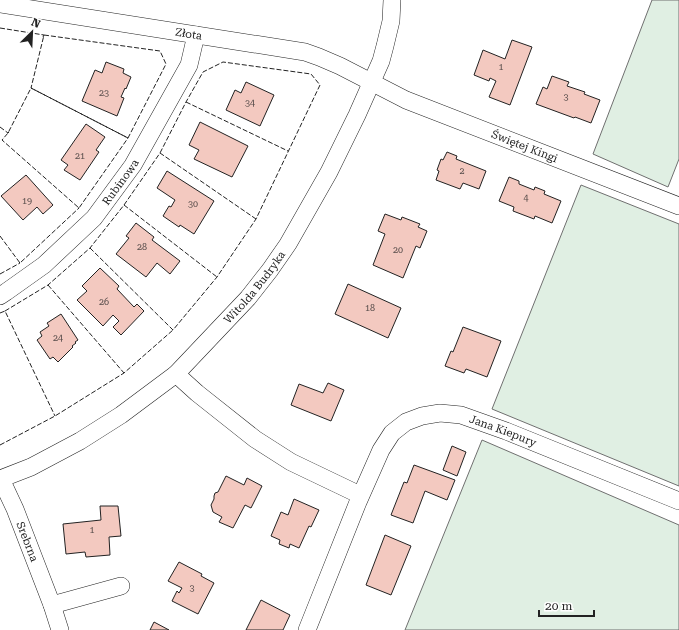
<svg xmlns="http://www.w3.org/2000/svg" width="679" height="630" viewBox="0 0 679 630" font-family="'Roboto Serif',serif">
<rect width="100%" height="100%" fill="#fff"/>
<g fill="#e0efe3" stroke="#6f6f6f">
<polygon points="652,0 679,0 679,159 668,187 593,154"/>
<polygon points="581,185 679,224 679,486 492,409"/>
<polygon points="482,440 679,525 679,630 405,630"/>
</g>
<g fill="#f3c9c0" stroke="#222">
<polygon points="512,40 532,47 510,105 489,97 496,81 490,78 489,81 474,75 483,50 505,59"/>
<polygon points="106,62 124,69 123,73 131,77 126,89 125,88 121,97 124,98 117,116 82,101 95,70 102,73"/>
<polygon points="552,76 569,82 567,86 585,92 584,94 600,100 591,123 575,117 574,118 536,104 543,87 547,89"/>
<polygon points="246,82 274,95 260,126 226,110 235,90 241,93"/>
<polygon points="200,122 248,146 232,177 194,159 199,150 189,145"/>
<polygon points="86,124 105,137 96,150 99,152 80,180 64,170 68,165 61,160"/>
<polygon points="447,152 457,156 456,159 486,171 479,189 463,183 460,189 436,180 439,171 437,170 441,159 443,160"/>
<polygon points="167,171 214,201 194,234 180,225 179,227 163,216 169,206 171,207 175,200 157,188"/>
<polygon points="26,175 53,205 43,214 37,207 23,220 1,196"/>
<polygon points="509,177 519,181 519,184 534,190 535,187 545,191 544,194 561,201 552,223 535,216 534,219 513,211 514,207 499,201"/>
<polygon points="385,214 401,220 402,217 420,224 418,227 427,231 420,248 416,246 403,278 373,265 385,234 378,231"/>
<polygon points="136,223 154,237 152,240 180,261 170,274 157,263 146,277 116,254 129,238 126,236"/>
<polygon points="100,268 119,286 117,289 134,307 137,304 144,311 121,335 113,327 119,321 113,315 103,326 77,300 87,291 82,286"/>
<polygon points="348,284 401,308 388,338 335,314"/>
<polygon points="61,314 78,340 75,342 76,343 72,346 73,347 58,362 53,357 50,359 37,340 42,336 40,332 49,326 47,323"/>
<polygon points="463,327 501,341 487,377 466,369 464,373 445,366 451,351 453,352"/>
<polygon points="328,383 344,390 331,421 291,405 299,384 323,393"/>
<polygon points="452,446 466,452 457,476 443,470"/>
<polygon points="414,465 455,480 447,500 425,491 413,523 391,515 404,482 407,483"/>
<polygon points="226,476 244,485 247,478 262,486 251,508 245,505 233,528 219,522 222,517 213,512 211,505 214,499 214,496 215,493 218,492"/>
<polygon points="294,499 319,510 311,527 309,526 299,548 290,544 289,548 279,544 280,540 271,536 281,512 288,515"/>
<polygon points="100,506 118,506 121,536 109,537 110,555 86,557 85,552 66,554 63,524 101,520"/>
<polygon points="385,535 411,546 391,595 366,585"/>
<polygon points="179,562 202,574 201,576 214,583 198,614 172,601 177,591 179,593 182,588 168,581"/>
<polygon points="261,600 290,615 283,630 246,630"/>
<polygon points="154,622 169,630 150,630"/>
</g>
<g fill="none" stroke-linecap="round" stroke-linejoin="round">
<g stroke="#222" stroke-width="18">
<g id="minor">
<path id="s1" d="M0,4L305,52L319,57L340,66L406,100L679,206"/>
<path id="s2" d="M0,296L6,292L44,265L94,218L133,165L189,65L196,35"/>
<polyline points="176,374 197,393 255,439 291,462 360,495"/>
<path id="s3" d="M0,479L31,467L80,441L121,415L176,374L248,298L270,270L288,244L329,172L357,115L381,61L385,46L391,21L392,0"/>
<path id="s4" d="M1,479L15,509L52,605L60,630"/>
<polyline points="52,605 121,586"/>
<path id="s5" d="M307,630L358,502L381,450L392,433L406,422L422,416L440,413L461,415L506,431L679,501"/>
</g>
</g>
<use href="#minor" stroke="#fff" stroke-width="17"/>
<g stroke="#222" stroke-width="1" stroke-dasharray="5 2" stroke-linecap="butt">
<polyline points="0,28 44,35 43,37"/>
<polygon points="44,35 160,51 166,64 128,138 31,88"/>
<polygon points="31,88 128,138 79,208 2,140 8,133"/>
<polyline points="186,102 288,151"/>
<polyline points="0,127 8,133 9,132"/>
<polyline points="124,205 160,153 256,219"/>
<polyline points="0,236 20,263 79,208 78,208"/>
<polyline points="90,248 173,330 217,277 256,219 320,85 311,74 223,62 203,72 186,102 160,153"/>
<polyline points="0,274 20,263 19,262"/>
<polyline points="48,285 124,373"/>
<polyline points="5,311 48,285 90,248 124,205 217,277"/>
<polyline points="0,313 5,311 55,416"/>
<polyline points="0,445 55,416 124,373 173,330 172,329"/>
</g>
</g>
<g text-anchor="middle" stroke-width="3" stroke-linejoin="round" paint-order="stroke">
<g font-size="9" fill="#564c4a">
<text x="501" y="70">1</text>
<text x="104" y="96">23</text>
<text x="566" y="100">3</text>
<text x="250" y="106">34</text>
<text x="80" y="159">21</text>
<text x="462" y="174">2</text>
<text x="526" y="201">4</text>
<text x="27" y="204">19</text>
<text x="193" y="207">30</text>
<text x="142" y="250">28</text>
<text x="398" y="253">20</text>
<text x="104" y="305">26</text>
<text x="370" y="311">18</text>
<text x="58" y="341">24</text>
<text x="92" y="533">1</text>
<text x="192" y="591">3</text>
</g>
<g font-size="11" fill="#222" stroke="#fff">
<text dy="4" stroke="none"><textPath href="#s1" startOffset="191">Złota</textPath></text>
<text dy="4" stroke="none"><textPath href="#s1" startOffset="548">Świętej Kingi</textPath></text>
<text dy="4" stroke="none"><textPath href="#s2" startOffset="167">Rubinowa</textPath></text>
<text dy="4" stroke="none"><textPath href="#s3" startOffset="323">Witolda Budryka</textPath></text>
<text dy="4" stroke="none"><textPath href="#s5" startOffset="334">Jana Kiepury</textPath></text>
<text dy="4" stroke="none"><textPath href="#s4" startOffset="68">Srebrna</textPath></text>
</g>
</g>
<g transform="translate(32 32) rotate(24)" stroke="#ffffff" stroke-width="3" paint-order="stroke">
<path d="M0-3L7 15L0 10L-7 15Z" fill="#222222"/>
<text y="-6" font-size="11" font-weight="bold" text-anchor="middle" fill="#222222">N</text>
</g>
<path d="M539 610v6h55v-6" fill="none" stroke="#222222" stroke-width="2"/>
<text x="545" y="610" font-size="12" fill="#222222" stroke="#ffffff" stroke-width="3" paint-order="stroke">20 m</text>
</svg>
